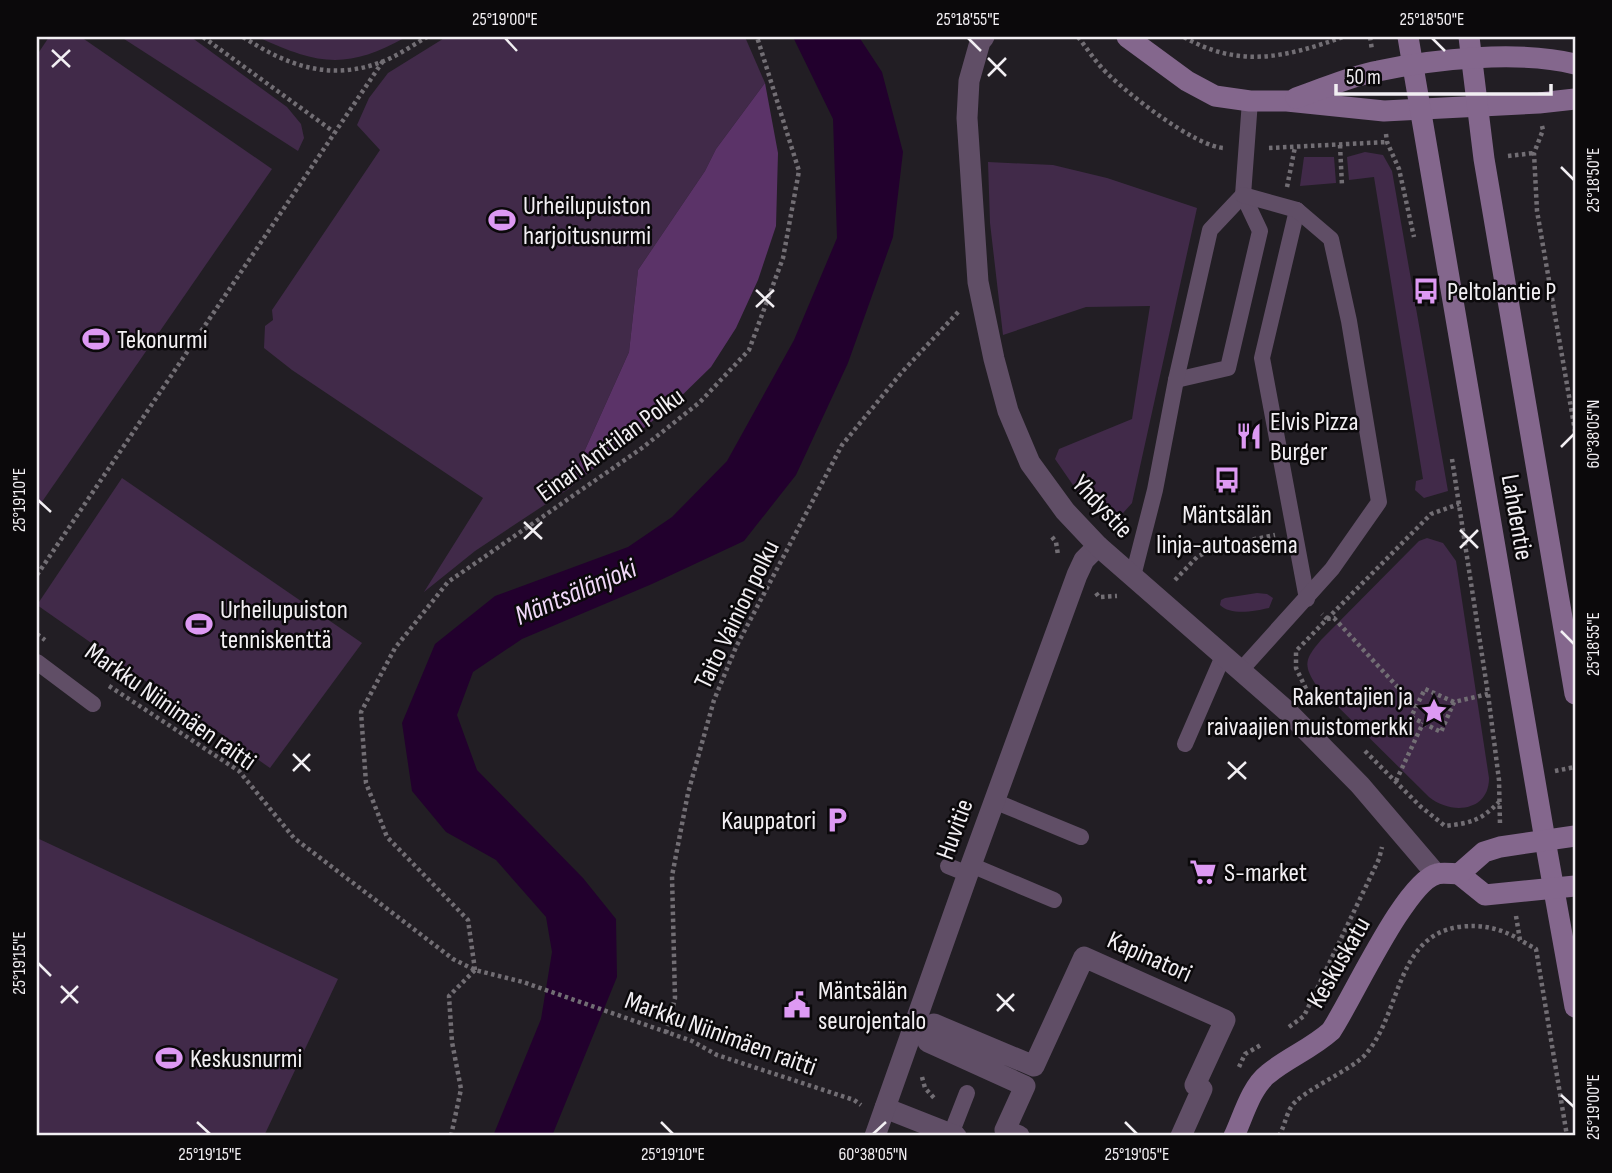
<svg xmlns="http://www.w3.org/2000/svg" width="1612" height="1173" viewBox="0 0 1612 1173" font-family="'Sofia Sans Condensed',sans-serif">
<rect width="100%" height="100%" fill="#221e24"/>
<g fill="#412a49">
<polygon points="49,37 81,37 272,169 37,509 37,55"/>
<polygon points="121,37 191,37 287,107 301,124 304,138 298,151"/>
<path d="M258,37H406C347,70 318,65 258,37Z"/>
<polygon points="446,37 745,37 765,83 716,149 705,171 638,270 629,352 567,490 475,551 424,592 483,498 292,370 264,348 265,326 273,320 272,310 380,150 357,125 369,98 388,73"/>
<polygon points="1365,152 1383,155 1392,171 1448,491 1424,498 1415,490 1416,481 1423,479 1374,177 1349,180 1347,157"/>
<polygon points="1304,157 1334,157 1336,183 1300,186"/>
<polygon points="988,162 1053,165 1107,178 1197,208 1132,503 1115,522 1084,501 1055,459 1059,449 1132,419 1150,306 1086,307 1003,335 990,223"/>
<polygon points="122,478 362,643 270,768 37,605"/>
<path d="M1427,538L1443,543L1456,561L1489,778C1489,812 1451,815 1429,797L1316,685C1302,664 1306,658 1321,640L1419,541Z"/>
<path d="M1257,593L1267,594L1273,598L1269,608C1255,611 1231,616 1220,605L1221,600L1225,598Z"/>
<polygon points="37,838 338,979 264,1136 37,1136"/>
</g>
<polygon fill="#5b3368" points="765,83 778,153 776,226 758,280 736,328 711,367 671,406 567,490 629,352 638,270 705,171 716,149"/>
<polygon fill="#22002d" points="793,37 859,37 882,72 903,152 893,237 848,363 796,475 744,541 652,584 522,639 473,672 457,715 477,770 583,878 616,919 617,977 552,1136 493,1136 541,1019 552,952 546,917 496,860 446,832 412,791 402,723 435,644 495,596 628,547 672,517 727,461 794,340 837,238 833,119"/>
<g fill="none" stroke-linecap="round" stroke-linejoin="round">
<g stroke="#726e74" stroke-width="4.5" stroke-dasharray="3.5 3.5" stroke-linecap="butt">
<polyline points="203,37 334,132"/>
<path d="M243,37C288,66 331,82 384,61C399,55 413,45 427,37"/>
<path d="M1078,37C1086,47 1093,58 1102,68C1122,90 1196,148 1225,148"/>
<path d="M1184,37C1240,69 1286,57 1343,37"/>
<polyline points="1370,37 1372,50"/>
<polyline points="1542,126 1543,130 1534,153 1537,211 1575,431"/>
<polyline points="1386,134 1387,142 1399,169 1414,237"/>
<polyline points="1340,145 1342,186"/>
<polyline points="1269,148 1387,142"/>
<polyline points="1508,156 1534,153"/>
<polyline points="1287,187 1295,147"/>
<polyline points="1452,459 1488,694 1499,780 1500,825"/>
<polyline points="1052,537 1056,542 1058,555"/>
<polyline points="37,575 383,61"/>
<polyline points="1175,580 1197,557 1216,547 1275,535"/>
<polyline points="1096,593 1099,597 1117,596"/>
<polyline points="1327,619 1431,514 1459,504"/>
<polyline points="1327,619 1334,618 1416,707"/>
<polyline points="37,634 45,640"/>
<polyline points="109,686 239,771 294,838 453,959 475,970 523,982 692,1041 717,1055 854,1100 861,1105"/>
<polyline points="1309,695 1296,668 1296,651 1327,619 1322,614"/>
<polyline points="1454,702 1425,689 1411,717 1441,732 1454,702 1488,694"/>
<path d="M1365,751L1420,806L1445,826C1471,823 1480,821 1499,802"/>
<polyline points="1555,771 1575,767"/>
<polyline points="1396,781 1423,723"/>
<polyline points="1516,916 1520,940 1536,949 1567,1136"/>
<polyline points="475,970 468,920 387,837 366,783 361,712 395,648 448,582 642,448 700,402 749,350 783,258 799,171 757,37"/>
<polyline points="1289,1027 1304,1016 1379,859 1382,847"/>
<polyline points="666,1033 675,998 672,876 688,793 714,700 736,647 842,445 902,372 959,311"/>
<polyline points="1239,1067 1245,1054 1261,1045"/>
<polyline points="922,1077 925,1088 935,1099"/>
<polyline points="451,1136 461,1089 452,1042 449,996 475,970"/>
<path d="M1279,1136C1284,1127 1286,1116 1291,1107C1300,1092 1351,1070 1365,1055C1401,1015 1395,937 1458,927C1482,924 1499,928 1519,939"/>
</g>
<g stroke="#604e66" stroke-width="16">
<polyline points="1297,210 1262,358 1307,599"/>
<polyline points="1176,380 1228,368 1260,231 1243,195 1250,101"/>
<polyline points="1133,576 1155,490 1176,380 1210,230 1243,195"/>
<polyline points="37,662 93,704"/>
<polyline points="1241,670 1332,569 1379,502 1349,321 1331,239 1297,210 1243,195"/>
<polyline points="1185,744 1224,654"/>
<polyline points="994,801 1081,837"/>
<polyline points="971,865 1054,900"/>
<polyline points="948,866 968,874"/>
<polyline points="951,1134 967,1093"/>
</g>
<polyline stroke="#604e66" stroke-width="21" points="1019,1136 1005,1130 1025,1086 928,1042 934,1024 1034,1066 1084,957 1225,1020 1195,1085 1202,1089 1181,1136"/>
<g stroke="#604e66" stroke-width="21">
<polyline points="885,1108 956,1136"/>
<polyline points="875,1136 971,865 1077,575 1084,560 1098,546"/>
</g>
<polyline stroke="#604e66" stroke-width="21" points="984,37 980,42 969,81 967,118 978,282 994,359 1008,411 1030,463 1065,511 1098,546 1288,712 1360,785 1436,874"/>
<g stroke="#84678d" stroke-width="21">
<polyline points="1127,37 1187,81 1215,96 1250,101 1287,101 1384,111 1539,103 1575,99"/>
<polyline points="1408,37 1545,840 1575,1007"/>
<polyline points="1469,37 1484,159 1575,694"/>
<path d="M1296,98C1323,89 1350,76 1378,71C1435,59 1518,50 1575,64"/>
<polyline points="1459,874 1485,895 1575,886"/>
<path d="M1234,1136C1243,1117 1251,1087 1268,1074C1287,1058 1311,1049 1331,1031C1352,1000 1405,882 1437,874C1443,872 1452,874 1459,874L1484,852L1500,847L1575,836"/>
</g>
</g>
<path fill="none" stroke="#f2eff3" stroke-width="2.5" d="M505,38L517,51M968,38L981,51M1432,38L1445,51M52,50L70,67M988,58L1006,76M52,67L70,50M988,76L1006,58M1561,167L1574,180M756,290L774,307M756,307L774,290M1561,447L1574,434M38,500L51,512M524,522L542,539M1460,530L1478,548M524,539L542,522M1460,548L1478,530M1561,631L1574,644M293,754L310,771M1228,762L1246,779M293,771L310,754M1228,779L1246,762M38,963L51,976M61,986L78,1003M997,994L1014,1011M61,1003L78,986M997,1011L1014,994M1561,1095L1574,1107M197,1122L210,1134M661,1122L673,1134M1125,1122L1137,1134M873,1134L886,1122"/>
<defs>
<g id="stadium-bare" transform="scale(2.1)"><path d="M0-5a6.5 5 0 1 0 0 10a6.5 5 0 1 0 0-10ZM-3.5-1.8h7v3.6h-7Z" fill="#dd99f3" stroke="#0b090b" stroke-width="2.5" paint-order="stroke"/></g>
<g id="bus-bare" transform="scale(2.1)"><path d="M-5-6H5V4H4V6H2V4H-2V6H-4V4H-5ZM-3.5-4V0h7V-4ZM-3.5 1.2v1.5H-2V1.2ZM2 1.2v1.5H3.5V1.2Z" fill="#dd99f3" stroke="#0b090b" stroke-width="2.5" paint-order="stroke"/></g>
<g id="restaurant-bare" transform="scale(2.1)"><path d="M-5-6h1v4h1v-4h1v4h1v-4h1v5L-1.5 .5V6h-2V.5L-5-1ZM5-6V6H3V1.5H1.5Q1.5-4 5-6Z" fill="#dd99f3" stroke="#0b090b" stroke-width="2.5" paint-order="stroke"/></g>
<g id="sight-bare" transform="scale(2.1)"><path d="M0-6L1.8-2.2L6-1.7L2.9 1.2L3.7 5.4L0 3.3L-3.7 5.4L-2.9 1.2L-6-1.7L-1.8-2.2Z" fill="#dd99f3" stroke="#0b090b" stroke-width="2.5" paint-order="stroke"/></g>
<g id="parking-bare" transform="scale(2.1)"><path d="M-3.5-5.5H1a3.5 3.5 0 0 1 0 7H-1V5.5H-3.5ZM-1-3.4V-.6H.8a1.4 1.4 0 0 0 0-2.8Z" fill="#dd99f3" stroke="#0b090b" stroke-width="2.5" paint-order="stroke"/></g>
<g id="supermarket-bare" transform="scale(2.1)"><path d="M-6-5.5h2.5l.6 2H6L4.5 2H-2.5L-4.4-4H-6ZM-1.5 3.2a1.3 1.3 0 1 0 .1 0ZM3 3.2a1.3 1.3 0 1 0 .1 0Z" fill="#dd99f3" stroke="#0b090b" stroke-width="2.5" paint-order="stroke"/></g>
<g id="civic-bare" transform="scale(2.1)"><path d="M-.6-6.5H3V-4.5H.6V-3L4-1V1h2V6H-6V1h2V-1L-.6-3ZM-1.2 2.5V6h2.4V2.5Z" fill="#dd99f3" stroke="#0b090b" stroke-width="2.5" paint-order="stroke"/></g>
</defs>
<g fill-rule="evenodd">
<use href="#stadium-bare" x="502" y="220"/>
<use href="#bus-bare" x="1426" y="291"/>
<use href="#stadium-bare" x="96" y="339"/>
<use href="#restaurant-bare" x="1249" y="436"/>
<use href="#bus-bare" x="1227" y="480"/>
<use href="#stadium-bare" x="199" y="624"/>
<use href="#sight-bare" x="1434" y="711"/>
<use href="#parking-bare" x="837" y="820"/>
<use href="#supermarket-bare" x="1203" y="872"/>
<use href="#civic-bare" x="797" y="1005"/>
<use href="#stadium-bare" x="169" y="1058"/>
</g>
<g text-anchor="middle" stroke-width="5" stroke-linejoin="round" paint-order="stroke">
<g font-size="26" fill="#f2eff3" stroke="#0b090b" text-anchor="start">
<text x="523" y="214">Urheilupuiston<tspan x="523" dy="30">harjoitusnurmi</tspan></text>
<text x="1447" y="300">Peltolantie P</text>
<text x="117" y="348">Tekonurmi</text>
<text x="1270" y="430">Elvis Pizza<tspan x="1270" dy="30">Burger</tspan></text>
<text x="1227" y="523" text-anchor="middle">Mäntsälän<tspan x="1227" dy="30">linja-autoasema</tspan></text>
<text x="220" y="618">Urheilupuiston<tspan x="220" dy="30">tenniskenttä</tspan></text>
<text x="1413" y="705" text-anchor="end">Rakentajien ja<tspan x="1413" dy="30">raivaajien muistomerkki</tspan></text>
<text x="816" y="829" text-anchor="end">Kauppatori</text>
<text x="1224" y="881">S-market</text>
<text x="818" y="999">Mäntsälän<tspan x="818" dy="30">seurojentalo</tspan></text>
<text x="190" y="1067">Keskusnurmi</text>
</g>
<g font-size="26" fill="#f2eff3" stroke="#0b090b">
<text transform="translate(610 444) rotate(-36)" y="9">Einari Anttilan Polku</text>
<text transform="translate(1103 506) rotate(47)" y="9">Yhdystie</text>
<text transform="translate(1518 517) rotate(80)" y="9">Lahdentie</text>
<text transform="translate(736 614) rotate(-64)" y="9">Taito Vainion polku</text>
<text transform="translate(171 706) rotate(35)" y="9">Markku Niinimäen raitti</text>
<text transform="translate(954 829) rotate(-70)" y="9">Huvitie</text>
<text transform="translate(1150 956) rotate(24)" y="9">Kapinatori</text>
<text transform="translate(1338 962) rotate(-60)" y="9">Keskuskatu</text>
<text transform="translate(721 1033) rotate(20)" y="9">Markku Niinimäen raitti</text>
</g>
<g font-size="28" font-style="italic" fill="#f1d8f9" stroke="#0b090b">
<text transform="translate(575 591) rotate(-23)" y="10">Mäntsälänjoki</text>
</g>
</g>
<rect width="1612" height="1173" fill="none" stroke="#0b090b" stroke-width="77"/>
<path d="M1336 84v10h215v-10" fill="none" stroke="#f2eff3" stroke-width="3.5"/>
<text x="1346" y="84" font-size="21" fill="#f2eff3" stroke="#0b090b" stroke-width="5" paint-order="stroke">50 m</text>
<rect x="38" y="38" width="1536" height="1096" fill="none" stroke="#f2eff3" stroke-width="2.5"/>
<g font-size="18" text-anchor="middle" fill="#f2eff3">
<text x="505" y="25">25°19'00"E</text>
<text x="968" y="25">25°18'55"E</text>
<text x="1432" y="25">25°18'50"E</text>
<text transform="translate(1593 180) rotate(-90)" y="6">25°18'50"E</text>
<text transform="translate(1593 434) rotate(-90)" y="6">60°38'05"N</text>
<text transform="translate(19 500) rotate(-90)" y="6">25°19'10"E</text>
<text transform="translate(1593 644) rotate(-90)" y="6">25°18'55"E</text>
<text transform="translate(19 963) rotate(-90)" y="6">25°19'15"E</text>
<text transform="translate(1593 1107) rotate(-90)" y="6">25°19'00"E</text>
<text x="210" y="1160">25°19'15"E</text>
<text x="673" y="1160">25°19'10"E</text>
<text x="873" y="1160">60°38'05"N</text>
<text x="1137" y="1160">25°19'05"E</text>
</g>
</svg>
